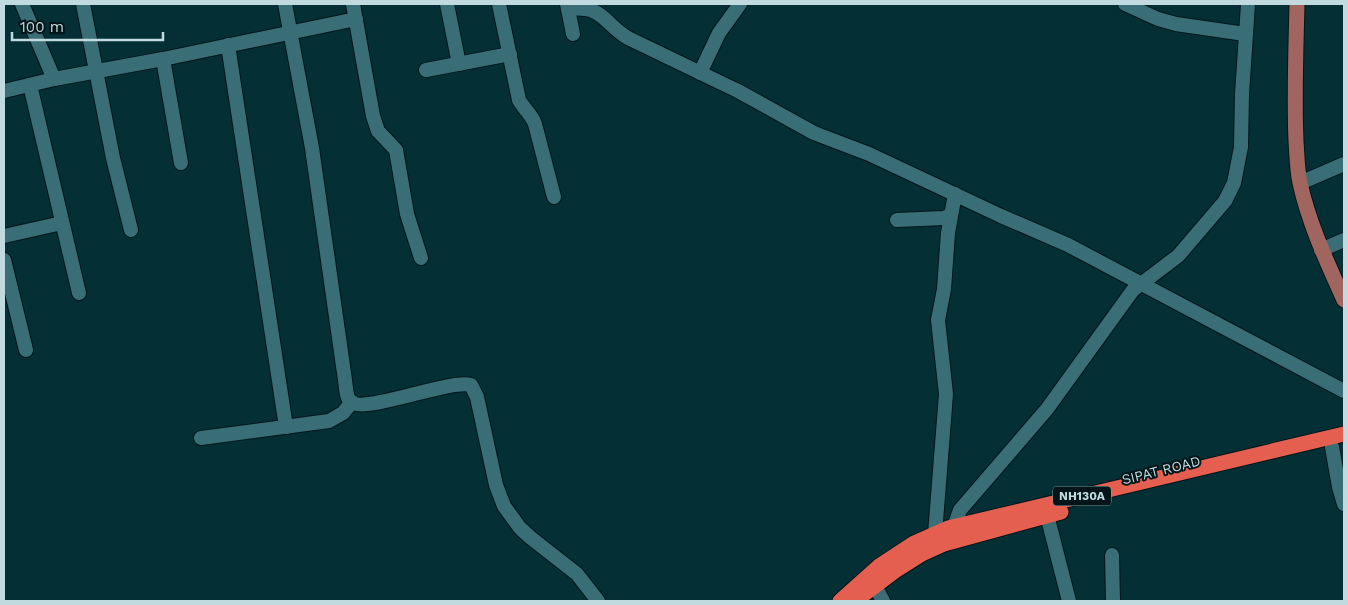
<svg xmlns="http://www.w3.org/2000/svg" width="1348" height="605" viewBox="0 0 1348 605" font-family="'Work Sans',sans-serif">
<rect width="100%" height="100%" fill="#042f35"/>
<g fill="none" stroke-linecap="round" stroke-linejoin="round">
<g stroke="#00161a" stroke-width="16">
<g id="minor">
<polyline points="22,4 54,79"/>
<polyline points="83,4 113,158 131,230"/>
<path d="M285,4L312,148L345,380C346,387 346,398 351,402C365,414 449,379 471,385L477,397L496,485L504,506L520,528L531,538L577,574L598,601"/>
<polyline points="353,4 373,116 378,131 396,150 407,214 421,258"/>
<polyline points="447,4 459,64"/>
<path d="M499,4L519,100C524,109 532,115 535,124L554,197"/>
<polyline points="567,4 573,34"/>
<polyline points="1125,4 1158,19 1176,24 1245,34"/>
<path d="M568,9C604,5 603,23 628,38L738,91L814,133L869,154L1001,216L1068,245L1344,391"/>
<polyline points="228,45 286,427"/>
<polyline points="163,59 181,163"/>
<polyline points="426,70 510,54"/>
<polyline points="700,73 719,33 740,4"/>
<polyline points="30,85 79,293"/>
<polyline points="4,91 54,79 163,59 356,19"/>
<polyline points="1300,183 1344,164"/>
<polyline points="897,220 944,218 951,215"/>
<polyline points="4,236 62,223"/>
<polyline points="1321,250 1344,240"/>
<polyline points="4,260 26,350"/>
<polyline points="201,438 329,421 343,413 352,402"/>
<polyline points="1332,447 1339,487 1344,504"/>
<polyline points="1047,515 1069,601"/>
<polyline points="954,527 960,510 1047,409 1133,290 1178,256 1225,201 1234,183 1241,147 1242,94 1248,4"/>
<polyline points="935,534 946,394 938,320 944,289 948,233 955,194"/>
<polyline points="1112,555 1113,601"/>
<polyline points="875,586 883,601"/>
</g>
</g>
<g stroke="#00161a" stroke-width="17">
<path id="major" d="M1297,4C1296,49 1294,95 1296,141C1297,155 1297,169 1300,183C1309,224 1327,262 1344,300"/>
</g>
<g stroke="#00161a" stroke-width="17">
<g id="highway">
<polyline points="840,601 879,566 914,543 948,528 1344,434"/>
<polyline points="855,601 895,571 922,554 944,544 1061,512"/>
</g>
</g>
<use href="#minor" stroke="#3a6e77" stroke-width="14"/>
<use href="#major" stroke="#a0655f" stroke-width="15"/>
<use href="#highway" stroke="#e45f4f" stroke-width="15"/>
</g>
<g text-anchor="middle" stroke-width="4" stroke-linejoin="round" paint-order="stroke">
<rect fill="#021519" stroke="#879fa4" stroke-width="1" x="1053" y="486.5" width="58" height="19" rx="4"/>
<g font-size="12" font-weight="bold" fill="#c0dadf">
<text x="1082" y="500">NH130A</text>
</g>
<g font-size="14" fill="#c0dadf" stroke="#021519">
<text transform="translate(1161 470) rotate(-14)" y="5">SIPAT ROAD</text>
</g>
</g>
<rect width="1348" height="605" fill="none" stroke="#c0dadf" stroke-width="10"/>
<path d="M12 32v8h151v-8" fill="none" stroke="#c0dadf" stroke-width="2.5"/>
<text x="20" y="32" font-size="15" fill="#c0dadf" stroke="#021519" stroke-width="4" paint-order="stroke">100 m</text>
</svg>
